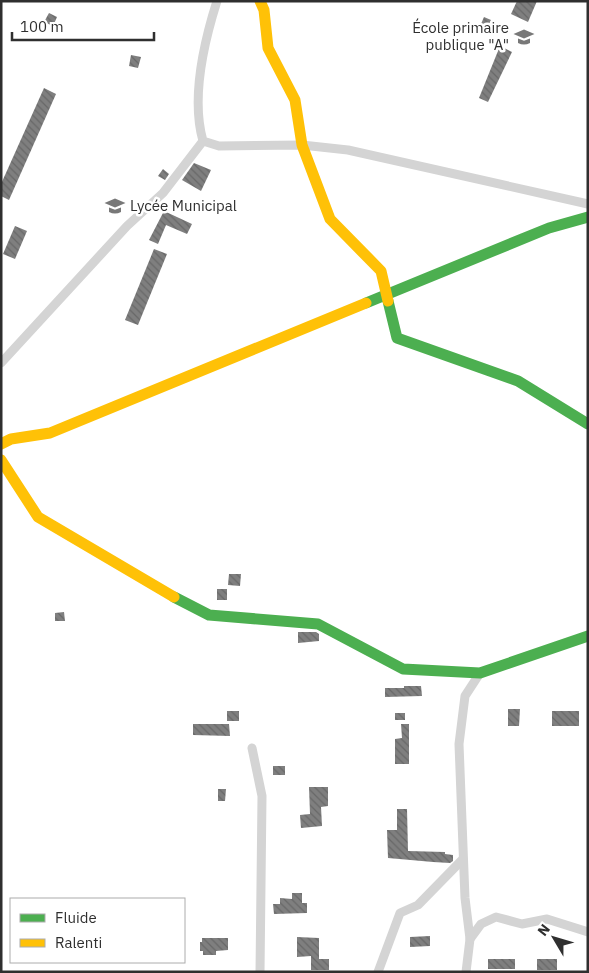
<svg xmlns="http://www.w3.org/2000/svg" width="589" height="973" viewBox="0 0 589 973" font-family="'IBM Plex Sans',sans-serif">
<defs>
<pattern id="building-back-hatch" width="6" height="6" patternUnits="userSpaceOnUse" patternTransform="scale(1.25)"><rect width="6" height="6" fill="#7f7f7f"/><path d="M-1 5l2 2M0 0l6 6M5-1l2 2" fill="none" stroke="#686868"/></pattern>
</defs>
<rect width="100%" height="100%" fill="#fff"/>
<g fill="url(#building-back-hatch)">
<polygon points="517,1 537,1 528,22 511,14"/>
<polygon points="49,13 57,17 53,26 44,22"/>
<polygon points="484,17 491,20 488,27 481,24"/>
<polygon points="500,46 512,52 488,102 479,98"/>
<polygon points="131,55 141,57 138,68 129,66"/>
<polygon points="44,88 56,94 9,200 1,196 1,184"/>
<polygon points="194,163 211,170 201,191 182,180"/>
<polygon points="163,169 169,174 165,180 158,176"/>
<polygon points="164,211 192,224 187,234 166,225 158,244 149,240"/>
<polygon points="15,226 27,231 15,259 3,254"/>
<polygon points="154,249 167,254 138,325 125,320"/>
<polygon points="229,574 241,574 240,586 228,585"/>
<rect x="217" y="589" width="10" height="11"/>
<polygon points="64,612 65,621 55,621 55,613"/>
<polygon points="298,632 316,632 319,634 319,641 298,643"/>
<polygon points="404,686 421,686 422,696 385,697 385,688 404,688"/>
<polygon points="508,709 520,709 519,726 508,726"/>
<rect x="227" y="711" width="12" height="10"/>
<rect x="552" y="711" width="27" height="15"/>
<rect x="395" y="713" width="10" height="7"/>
<polygon points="193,724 229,724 230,736 193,735"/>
<polygon points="401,724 409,724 409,764 395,764 395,739 402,738"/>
<rect x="273" y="766" width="12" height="9"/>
<polygon points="309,787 328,787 328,806 321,807 322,826 301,828 300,815 310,814"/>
<polygon points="218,789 226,789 225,801 218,801"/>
<polygon points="397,809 407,809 408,851 445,852 445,854 453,855 453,861 450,863 433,862 388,858 387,830 397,830"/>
<polygon points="292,893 302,893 302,903 307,903 307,913 274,914 273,904 280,904 280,898 292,899"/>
<polygon points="430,936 430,946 410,947 410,937"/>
<polygon points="297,937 319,938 319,959 329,959 329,970 311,970 311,956 297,957"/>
<polygon points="202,938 228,938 228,950 216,951 216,955 203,955 203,951 200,951 200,942 202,942"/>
<rect x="488" y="959" width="27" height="10"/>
<rect x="537" y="959" width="20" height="11"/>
</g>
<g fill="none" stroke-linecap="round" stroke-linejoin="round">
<g stroke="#d4d4d4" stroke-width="9">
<path d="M217,1C204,42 191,99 203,141L219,146L302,145L348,150L588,204"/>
<polyline points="1,363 127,226 163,193 203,141"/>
<polyline points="252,748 262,796 260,972"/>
<polyline points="470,939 481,924 496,917 522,924 547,919 588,932"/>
<polyline points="378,972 400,913 418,905 463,859"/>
<polyline points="466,972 470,939 465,898 459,744 465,696 480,673"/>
</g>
<g stroke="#4caf50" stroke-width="11">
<polyline points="388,301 397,338 518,381 588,424"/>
<polyline points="366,303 549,228 588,217"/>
<polyline points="174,597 209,615 318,624 403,669 480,673 588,636"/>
</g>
<g stroke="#ffc107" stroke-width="11">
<polyline points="260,1 264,10 268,48 295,100 302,145 330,219 381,271 388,301"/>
<polyline points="1,444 11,439 50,433 366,303"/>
<polyline points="1,460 38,517 174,597"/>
</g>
</g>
<defs>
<g id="school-bare" transform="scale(1.5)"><path d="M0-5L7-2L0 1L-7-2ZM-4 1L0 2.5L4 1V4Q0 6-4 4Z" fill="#787878" stroke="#fff" stroke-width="2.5" paint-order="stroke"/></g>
</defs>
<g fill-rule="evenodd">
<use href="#school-bare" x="524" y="37"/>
<use href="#school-bare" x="115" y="206"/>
</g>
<g text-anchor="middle" stroke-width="5" stroke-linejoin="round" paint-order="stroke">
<g font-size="15" fill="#2f2f2f" stroke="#fff" text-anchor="end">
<text x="509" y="33">École primaire<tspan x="509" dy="17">publique "A"</tspan></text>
<text x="130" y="211" text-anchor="start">Lycée Municipal</text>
</g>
</g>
<rect width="589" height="973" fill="none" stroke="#2f2f2f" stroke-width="5"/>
<rect x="10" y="898" width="175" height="65" fill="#ffffff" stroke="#acacac"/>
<rect x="20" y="914" width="25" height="8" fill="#4caf50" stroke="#acacac"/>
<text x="55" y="923" font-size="15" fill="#2f2f2f">Fluide</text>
<rect x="20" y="939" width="25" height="8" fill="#ffc107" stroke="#acacac"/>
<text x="55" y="948" font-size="15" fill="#2f2f2f">Ralenti</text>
<g transform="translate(554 938) rotate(308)" stroke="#ffffff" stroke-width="4" paint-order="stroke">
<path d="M0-4L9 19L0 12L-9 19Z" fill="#2f2f2f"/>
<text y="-8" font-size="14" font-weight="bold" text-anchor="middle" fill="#2f2f2f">N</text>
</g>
<path d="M12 32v8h142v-8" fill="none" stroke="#2f2f2f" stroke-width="2.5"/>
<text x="20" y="32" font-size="15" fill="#2f2f2f" stroke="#ffffff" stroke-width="4" paint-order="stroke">100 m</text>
</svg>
